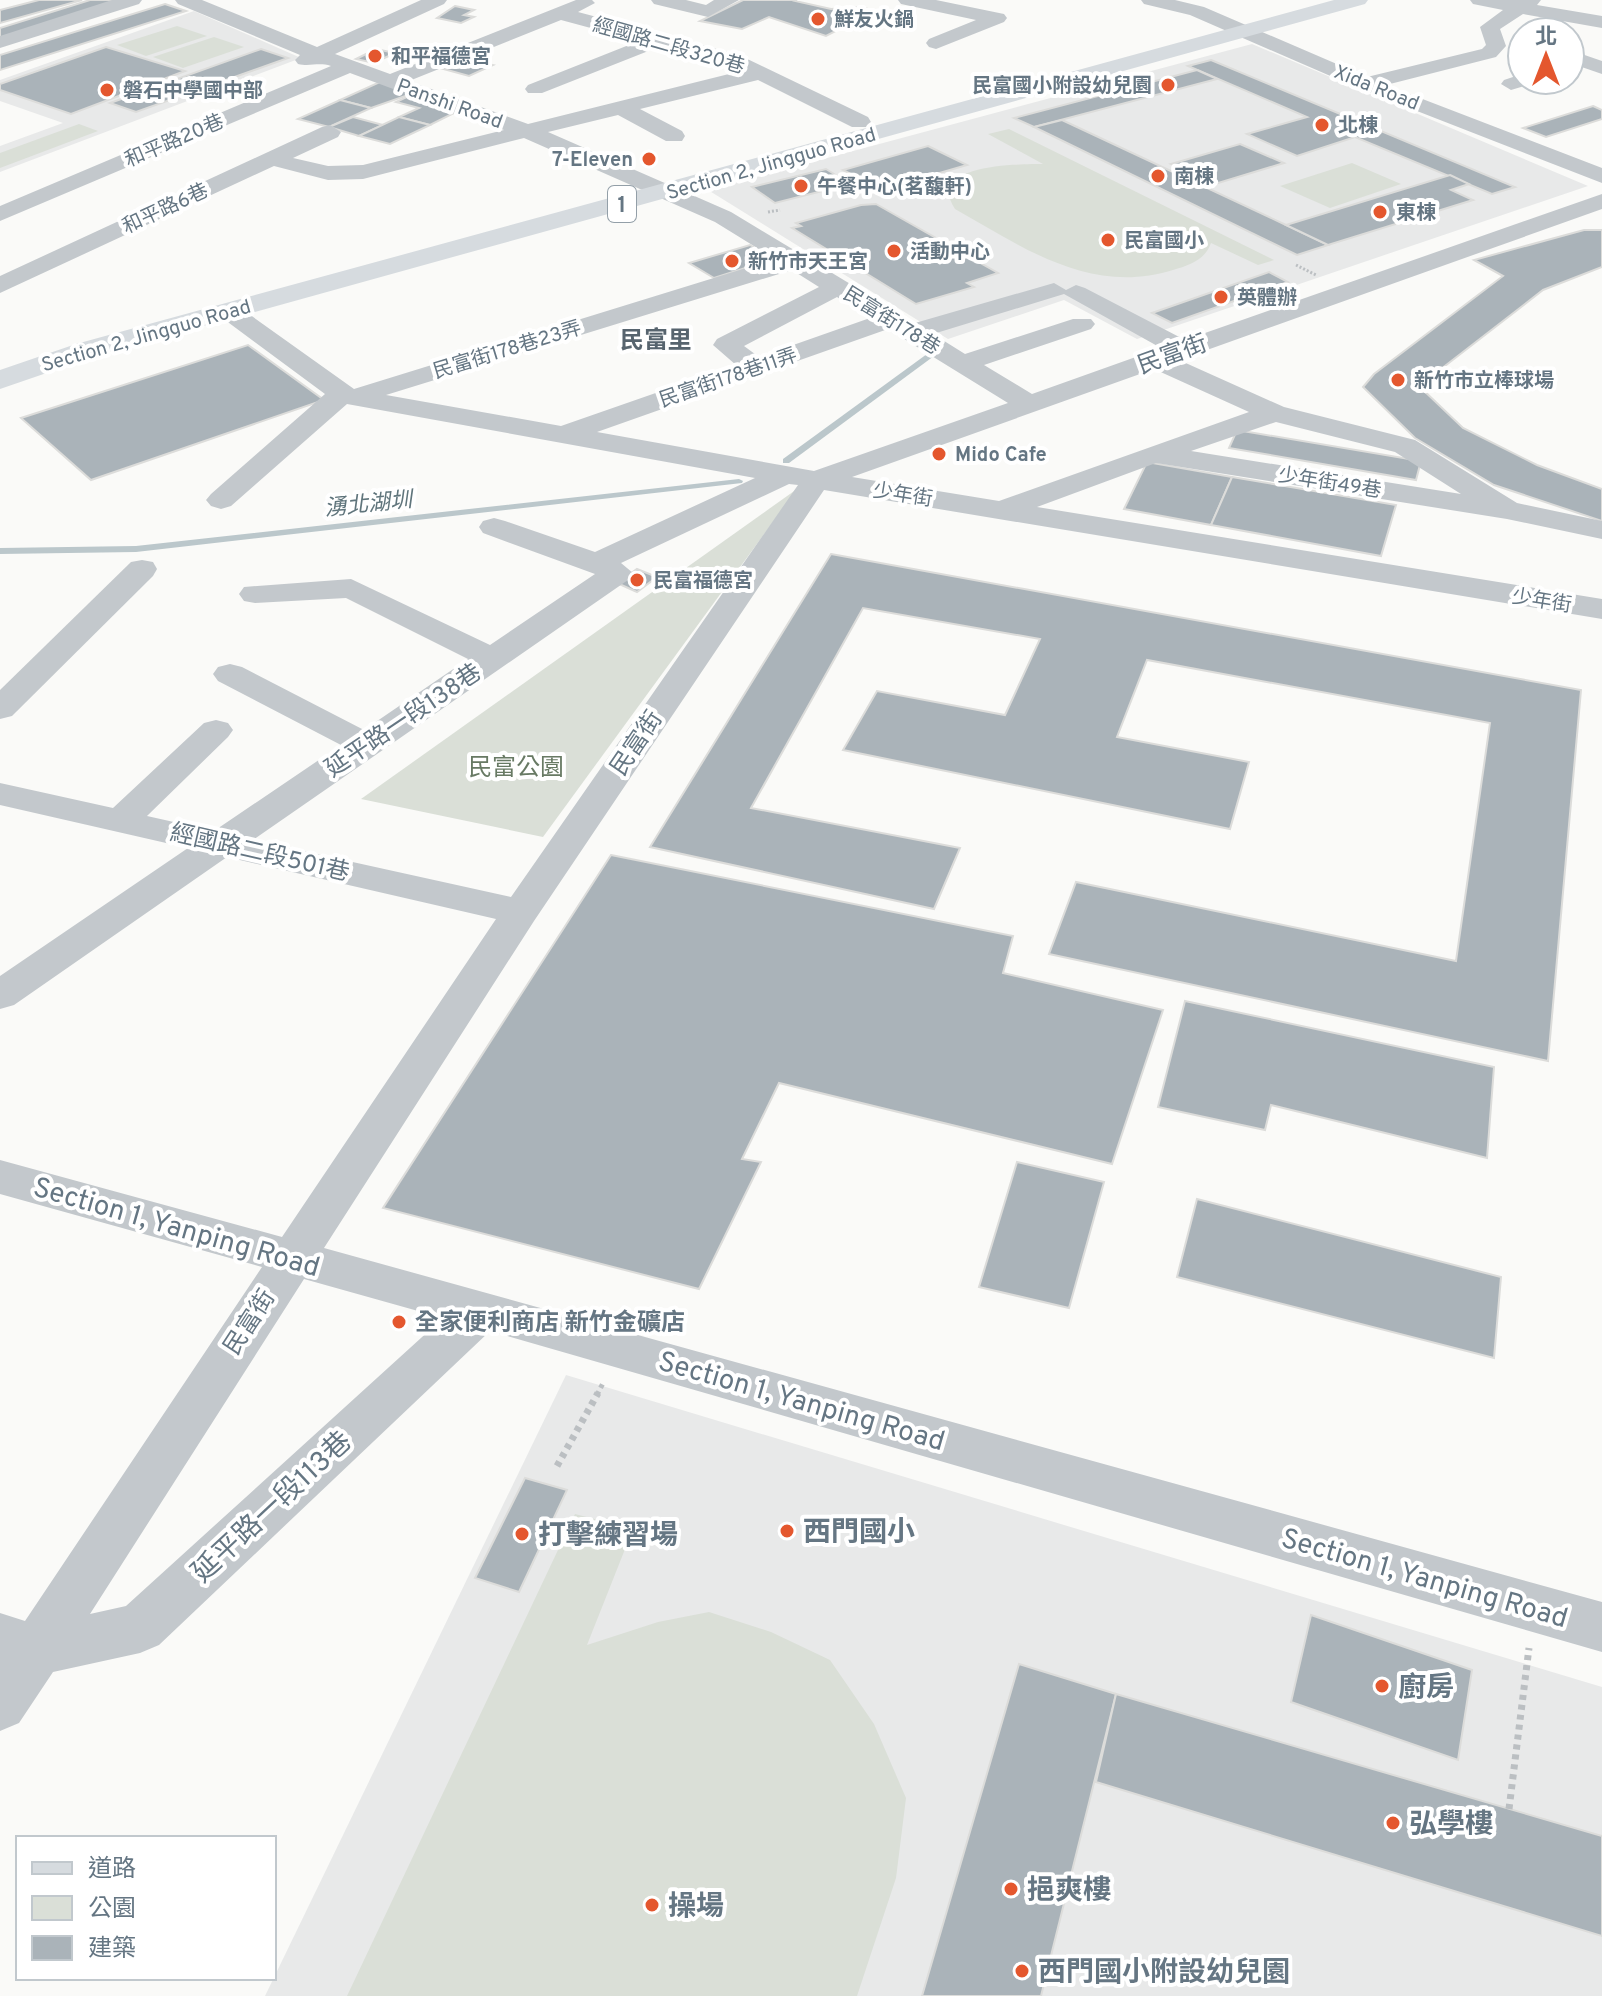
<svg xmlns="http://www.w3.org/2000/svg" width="1602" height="1996" viewBox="0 0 1602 1996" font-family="Overpass,'Noto Sans TC',sans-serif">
<rect width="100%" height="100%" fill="#fafaf8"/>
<g fill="#e8e9e9">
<polygon points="194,11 301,58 0,172 0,146 63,123 0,101 0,80"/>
<polygon points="1252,44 1588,186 1137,339 1064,300 948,339 708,190"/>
<polygon points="566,1375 1602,1687 1602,1996 265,1996"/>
</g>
<g fill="#dadfd7">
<polygon points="177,26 207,36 146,56 117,45"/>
<polygon points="214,37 244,47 183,68 153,57"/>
<polygon points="79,124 98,131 0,168 0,153"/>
<path d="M1009,129L1274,260L1258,265L1211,243C1205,260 1190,265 1173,270C1090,296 1023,247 955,209C925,164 1019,164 1043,164L988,134Z"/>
<polygon points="1352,163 1401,184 1330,208 1280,186"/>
<polygon points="797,489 543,837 361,799"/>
<polygon points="575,1514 633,1529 587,1645 658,1622 709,1612 771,1632 830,1660 874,1724 906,1798 896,1878 857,1996 347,1996"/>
</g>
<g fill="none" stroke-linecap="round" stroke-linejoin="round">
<g fill="#bbc7cb" fill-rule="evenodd">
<polygon points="927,354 934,356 789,463 783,463 783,459"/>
<polygon points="739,479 743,481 742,483 136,552 0,554 0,548 136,546"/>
</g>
</g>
<g fill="#aab3b9" stroke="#dcdcda" stroke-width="2">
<polygon points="39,0 82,0 0,23 0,10"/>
<polygon points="90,0 124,0 0,39 0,28"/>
<polygon points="743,0 797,0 795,1 831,9 861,7 875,11 826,36 769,17 742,29 700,21"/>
<polygon points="165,4 186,11 0,70 0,55"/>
<polygon points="455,6 474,10 464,15 474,17 461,23 437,18"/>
<polygon points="106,47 185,71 71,114 0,90 0,84"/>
<polygon points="261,49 288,58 136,112 110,103"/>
<polygon points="376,49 395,53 374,63 356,59"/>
<polygon points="464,58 493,65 469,76 440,68"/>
<polygon points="1211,60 1515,187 1492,194 1355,137 1297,156 1247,134 1307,117 1188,66"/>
<polygon points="1197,70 1217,79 1034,127 1014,118"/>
<polygon points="382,81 414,93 371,108 340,100"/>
<polygon points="411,95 462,109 430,125 399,117 419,108 396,102"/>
<polygon points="340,100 371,108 329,127 298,119"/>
<polygon points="1593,106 1602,110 1602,119 1546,137 1523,128"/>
<polygon points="353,117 383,125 359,136 329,127"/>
<polygon points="399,117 430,125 390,144 359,136"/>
<polygon points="1062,120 1286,225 1328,245 1297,255 1034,127"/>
<polygon points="1240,144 1284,163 1215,184 1171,164"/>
<polygon points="928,146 967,165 881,190 843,170"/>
<polygon points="826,169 850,184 775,203 752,187"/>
<polygon points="1450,175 1469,184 1451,190 1473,200 1328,245 1286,225"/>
<polygon points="876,204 998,273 967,283 974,287 916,304 792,228 801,226 796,223 861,205"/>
<polygon points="1584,230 1602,230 1602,267 1543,290 1419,386 1463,428 1537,465 1602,489 1602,521 1494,485 1415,438 1363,387 1374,374 1503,276 1474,260"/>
<polygon points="750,245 774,259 714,278 689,263"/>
<polygon points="1269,272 1288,282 1172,323 1152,313"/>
<polygon points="248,345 324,400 91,480 21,418"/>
<polygon points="1237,430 1421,461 1416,480 1229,448"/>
<polygon points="1147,462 1232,477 1211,525 1124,509"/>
<polygon points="1232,477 1396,505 1381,556 1211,525"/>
<polygon points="831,554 1581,690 1548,1061 1049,954 1076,882 1456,961 1490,723 1147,660 1117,737 1249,762 1230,829 843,750 877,691 1005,715 1040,639 863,608 751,808 960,848 934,909 650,847"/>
<polygon points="637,569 657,577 637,592 617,583"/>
<polygon points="611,855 1013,936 1003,973 1163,1010 1112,1164 779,1083 742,1159 761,1162 699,1289 383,1208"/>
<polygon points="1185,1001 1494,1067 1487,1158 1271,1105 1265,1130 1158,1107"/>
<polygon points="1017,1162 1104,1182 1069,1308 979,1287"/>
<polygon points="1197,1199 1501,1277 1494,1358 1177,1277"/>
<polygon points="525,1478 567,1490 519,1592 475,1578"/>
<polygon points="1311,1615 1472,1670 1458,1760 1291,1702"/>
<polygon points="1019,1664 1116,1694 1041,1996 922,1996"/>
<polygon points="1116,1694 1602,1836 1602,1936 1096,1782"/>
</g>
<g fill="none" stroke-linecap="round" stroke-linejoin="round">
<g stroke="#bbbfc2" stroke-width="3" stroke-dasharray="2 2" stroke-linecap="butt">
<polyline points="1361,122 1380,118"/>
<polyline points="768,212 780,210"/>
<polyline points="1296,265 1316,275"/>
</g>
<polyline stroke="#bbbfc2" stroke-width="5" stroke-dasharray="4 4" stroke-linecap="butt" points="597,1395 604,1381"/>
<g stroke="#bbbfc2" stroke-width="7" stroke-dasharray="5 5" stroke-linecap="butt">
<polyline points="557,1466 598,1393"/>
<polyline points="1509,1809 1529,1648"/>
</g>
<g fill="#c3c8cc" fill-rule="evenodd">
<polygon points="112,0 142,0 139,4 0,48 0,36"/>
<path d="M175,0H202L317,47L421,0H447L444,4L335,54L390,74L576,0H592L595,3L578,12L739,55L868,117L871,122L868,127H852L758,80L640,109L682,131L685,136L682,141H666L618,115L548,132L731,212L915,323L1054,283L1066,290L1076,285L1085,288L1185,340L1602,194V209L1179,360L1284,407L1415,440L1517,503L1602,521V539L1507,519L1156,463L1037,507L1602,599V619L824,490L534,921L324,1248L1602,1602V1652L490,1331L159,1645L140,1653L53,1672L19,1723L0,1731V1613L25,1621L262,1267L0,1194V1160L282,1237L496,919L227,857L14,1005L0,1009V976L188,848L0,805V783L113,808L204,723L216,720L228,723L233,730L228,737L147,816L214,831L341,745L218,681L213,674L218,667L230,664L242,667L364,730L468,659L346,598L255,603L244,601L239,594L244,587L351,579L490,645L595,574L483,533L479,527L483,521L494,518L505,521L595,552L755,478L347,404L231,506L221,509L211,506L206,500L211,494L325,394L221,317L217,312L221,307H239L354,389L775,259L715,222L524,138L363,179L328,180L274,166L0,293V276L322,127L330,125L341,132L338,137L293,158L328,166L363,165L504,130L350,73L0,221V206L331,66C318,62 310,67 298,64L295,60L300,55L178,4ZM561,20L639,41L528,85L525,89L528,93H542L661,46L725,63L741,71L528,124L409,81ZM792,270L819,287L717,339L713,345L736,365L561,426L386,395ZM1064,294L1161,348L1032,394L984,365L1091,329L1095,324L1091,319H1073L965,354L933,334ZM837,297L870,318L759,357L744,346ZM888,329L1008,403L814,471L597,432ZM1154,369L1249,412L999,501L852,477ZM1276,422L1395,452L1461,494L1191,451ZM789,484L798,485L511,897L253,840L628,580L633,573L621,563ZM304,1279L443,1318L126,1606L90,1614Z"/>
<polygon points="651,0 686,0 706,5 714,0 739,0 708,17 654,4"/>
<polygon points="898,0 936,0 1004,14 1007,18 1004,22 936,49 929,47 926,43 929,39 976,20 901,4"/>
<polygon points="1141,0 1175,0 1204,7 1367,77 1482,49 1486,45 1480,27 1503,10 1473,4 1470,0 1541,0 1537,5 1602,16 1602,28 1523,14 1500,29 1506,46 1496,57 1386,85 1602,168 1602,183 1358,88 1190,15 1144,4"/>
<polygon points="1570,50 1602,61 1602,74 1570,63"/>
<polygon points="1522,74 1522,80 1534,80 1531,84 1511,90 1501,84 1504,80"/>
<polygon points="142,560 153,562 157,569 153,576 12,716 0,719 0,690 131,562"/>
</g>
<polygon fill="#d6dbdf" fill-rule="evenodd" points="1334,0 1368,0 1365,4 96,356 0,389 0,370 76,344"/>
</g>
<g fill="#e4572e" stroke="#fff" stroke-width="3">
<circle cx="818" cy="19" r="8"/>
<circle cx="375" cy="56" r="8"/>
<circle cx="1168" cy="85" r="8"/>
<circle cx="107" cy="90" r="8"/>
<circle cx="1322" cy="125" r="8"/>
<circle cx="649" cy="159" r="8"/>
<circle cx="1158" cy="176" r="8"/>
<circle cx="801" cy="186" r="8"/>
<circle cx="1380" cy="212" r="8"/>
<circle cx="1108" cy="240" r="8"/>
<circle cx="894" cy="251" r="8"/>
<circle cx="732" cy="261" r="8"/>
<circle cx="1221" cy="297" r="8"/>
<circle cx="1398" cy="380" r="8"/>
<circle cx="939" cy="454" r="8"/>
<circle cx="637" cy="580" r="8"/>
<circle cx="399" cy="1322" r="8"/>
<circle cx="787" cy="1531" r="8"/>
<circle cx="522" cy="1534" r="8"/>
<circle cx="1382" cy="1686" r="8"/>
<circle cx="1393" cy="1823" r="8"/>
<circle cx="1011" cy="1889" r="8"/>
<circle cx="652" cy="1905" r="8"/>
<circle cx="1022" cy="1971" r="8"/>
</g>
<g text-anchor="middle" stroke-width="8" stroke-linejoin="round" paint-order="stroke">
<g font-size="20" font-weight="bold" fill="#657683" stroke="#fff" text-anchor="start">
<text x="834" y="26">鮮友火鍋</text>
<text x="391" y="63">和平福德宮</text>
<text x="1152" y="92" text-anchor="end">民富國小附設幼兒園</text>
<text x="123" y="97">磐石中學國中部</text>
<text x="1338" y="132">北棟</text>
<text x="633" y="166" text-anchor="end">7-Eleven</text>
<text x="1174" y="183">南棟</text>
<text x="817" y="193">午餐中心(茗馥軒)</text>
<text x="1396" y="219">東棟</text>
<text x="1124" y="247">民富國小</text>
<text x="910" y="258">活動中心</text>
<text x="748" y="268">新竹市天王宮</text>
<text x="1237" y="304">英體辦</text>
<text x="1414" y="387">新竹市立棒球場</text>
<text x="955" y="461">Mido Cafe</text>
<text x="653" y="587">民富福德宮</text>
</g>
<g font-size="20" fill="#657683" stroke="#fff">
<text transform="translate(669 45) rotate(16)" y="7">經國路二段320巷</text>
<text transform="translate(1377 87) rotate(22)" y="7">Xida Road</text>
<text transform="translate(450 103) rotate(20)" y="7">Panshi Road</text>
<text transform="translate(174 140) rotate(-23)" y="7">和平路20巷</text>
<text transform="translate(771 163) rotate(-16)" y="7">Section 2, Jingguo Road</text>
<text transform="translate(165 208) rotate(-25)" y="7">和平路6巷</text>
<text transform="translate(892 320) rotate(32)" y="7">民富街178巷</text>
<text transform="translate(146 335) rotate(-16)" y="7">Section 2, Jingguo Road</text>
<text transform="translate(507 349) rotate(-17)" y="7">民富街178巷23弄</text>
<text transform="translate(728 377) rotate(-19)" y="7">民富街178巷11弄</text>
<text transform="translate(1330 482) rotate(9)" y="7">少年街49巷</text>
<text transform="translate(903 494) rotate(9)" y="7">少年街</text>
<text transform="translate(1542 600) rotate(9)" y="7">少年街</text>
</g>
<rect fill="#fff" stroke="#939fa8" stroke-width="2" x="608" y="186" width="28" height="36" rx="6"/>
<g font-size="22" font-weight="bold" fill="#657683">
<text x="622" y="212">1</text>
</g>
<g font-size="22" font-style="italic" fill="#60757c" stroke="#fff">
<text transform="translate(368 503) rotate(-6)" y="8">湧北湖圳</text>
</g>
<g font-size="24" font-weight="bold" fill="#57646e" stroke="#fff">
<text x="656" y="348">民富里</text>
</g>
<g font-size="24" fill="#657683" stroke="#fff">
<text transform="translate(1172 354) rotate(-20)" y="8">民富街</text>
<text transform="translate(403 720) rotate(-34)" y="8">延平路一段138巷</text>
<text transform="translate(636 743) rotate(-56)" y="8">民富街</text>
<text transform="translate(260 852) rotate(13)" y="8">經國路二段501巷</text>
<text transform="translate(249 1322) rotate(-57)" y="8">民富街</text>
</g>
<g font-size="24" fill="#687a64" stroke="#fff">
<text x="516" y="775">民富公園</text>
</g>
<g font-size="24" font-weight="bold" fill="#657683" stroke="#fff" text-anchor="start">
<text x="415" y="1330">全家便利商店 新竹金礦店</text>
</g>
<g font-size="28" fill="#657683" stroke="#fff">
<text transform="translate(177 1226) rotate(16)" y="10">Section 1, Yanping Road</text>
<text transform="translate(802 1400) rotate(16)" y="10">Section 1, Yanping Road</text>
<text transform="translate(271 1506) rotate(-43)" y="10">延平路一段113巷</text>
<text transform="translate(1425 1577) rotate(16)" y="10">Section 1, Yanping Road</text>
</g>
<g font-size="28" font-weight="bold" fill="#657683" stroke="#fff" text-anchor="start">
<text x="803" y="1541">西門國小</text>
<text x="538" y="1544">打擊練習場</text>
<text x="1398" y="1696">廚房</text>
<text x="1409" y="1833">弘學樓</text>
<text x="1027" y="1899">挹爽樓</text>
<text x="668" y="1915">操場</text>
<text x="1038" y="1981">西門國小附設幼兒園</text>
</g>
</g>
<rect x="16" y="1836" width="260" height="144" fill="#ffffff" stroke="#c1c8cd" stroke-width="2"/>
<rect x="32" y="1862" width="40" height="12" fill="#d6dbdf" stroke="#c1c8cd" stroke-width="2"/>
<text x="88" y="1876" font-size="24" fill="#657683">道路</text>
<rect x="32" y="1896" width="40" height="24" fill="#dadfd7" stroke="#c1c8cd" stroke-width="2"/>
<text x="88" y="1916" font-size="24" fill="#657683">公園</text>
<rect x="32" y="1936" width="40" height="24" fill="#aab3b9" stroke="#c1c8cd" stroke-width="2"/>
<text x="88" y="1956" font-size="24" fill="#657683">建築</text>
<g transform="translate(1546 56)"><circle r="38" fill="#ffffff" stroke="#c1c8cd" stroke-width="2"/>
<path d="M0-6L14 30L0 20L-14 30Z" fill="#e4572e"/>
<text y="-12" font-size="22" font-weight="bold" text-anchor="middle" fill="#657683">北</text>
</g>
</svg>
